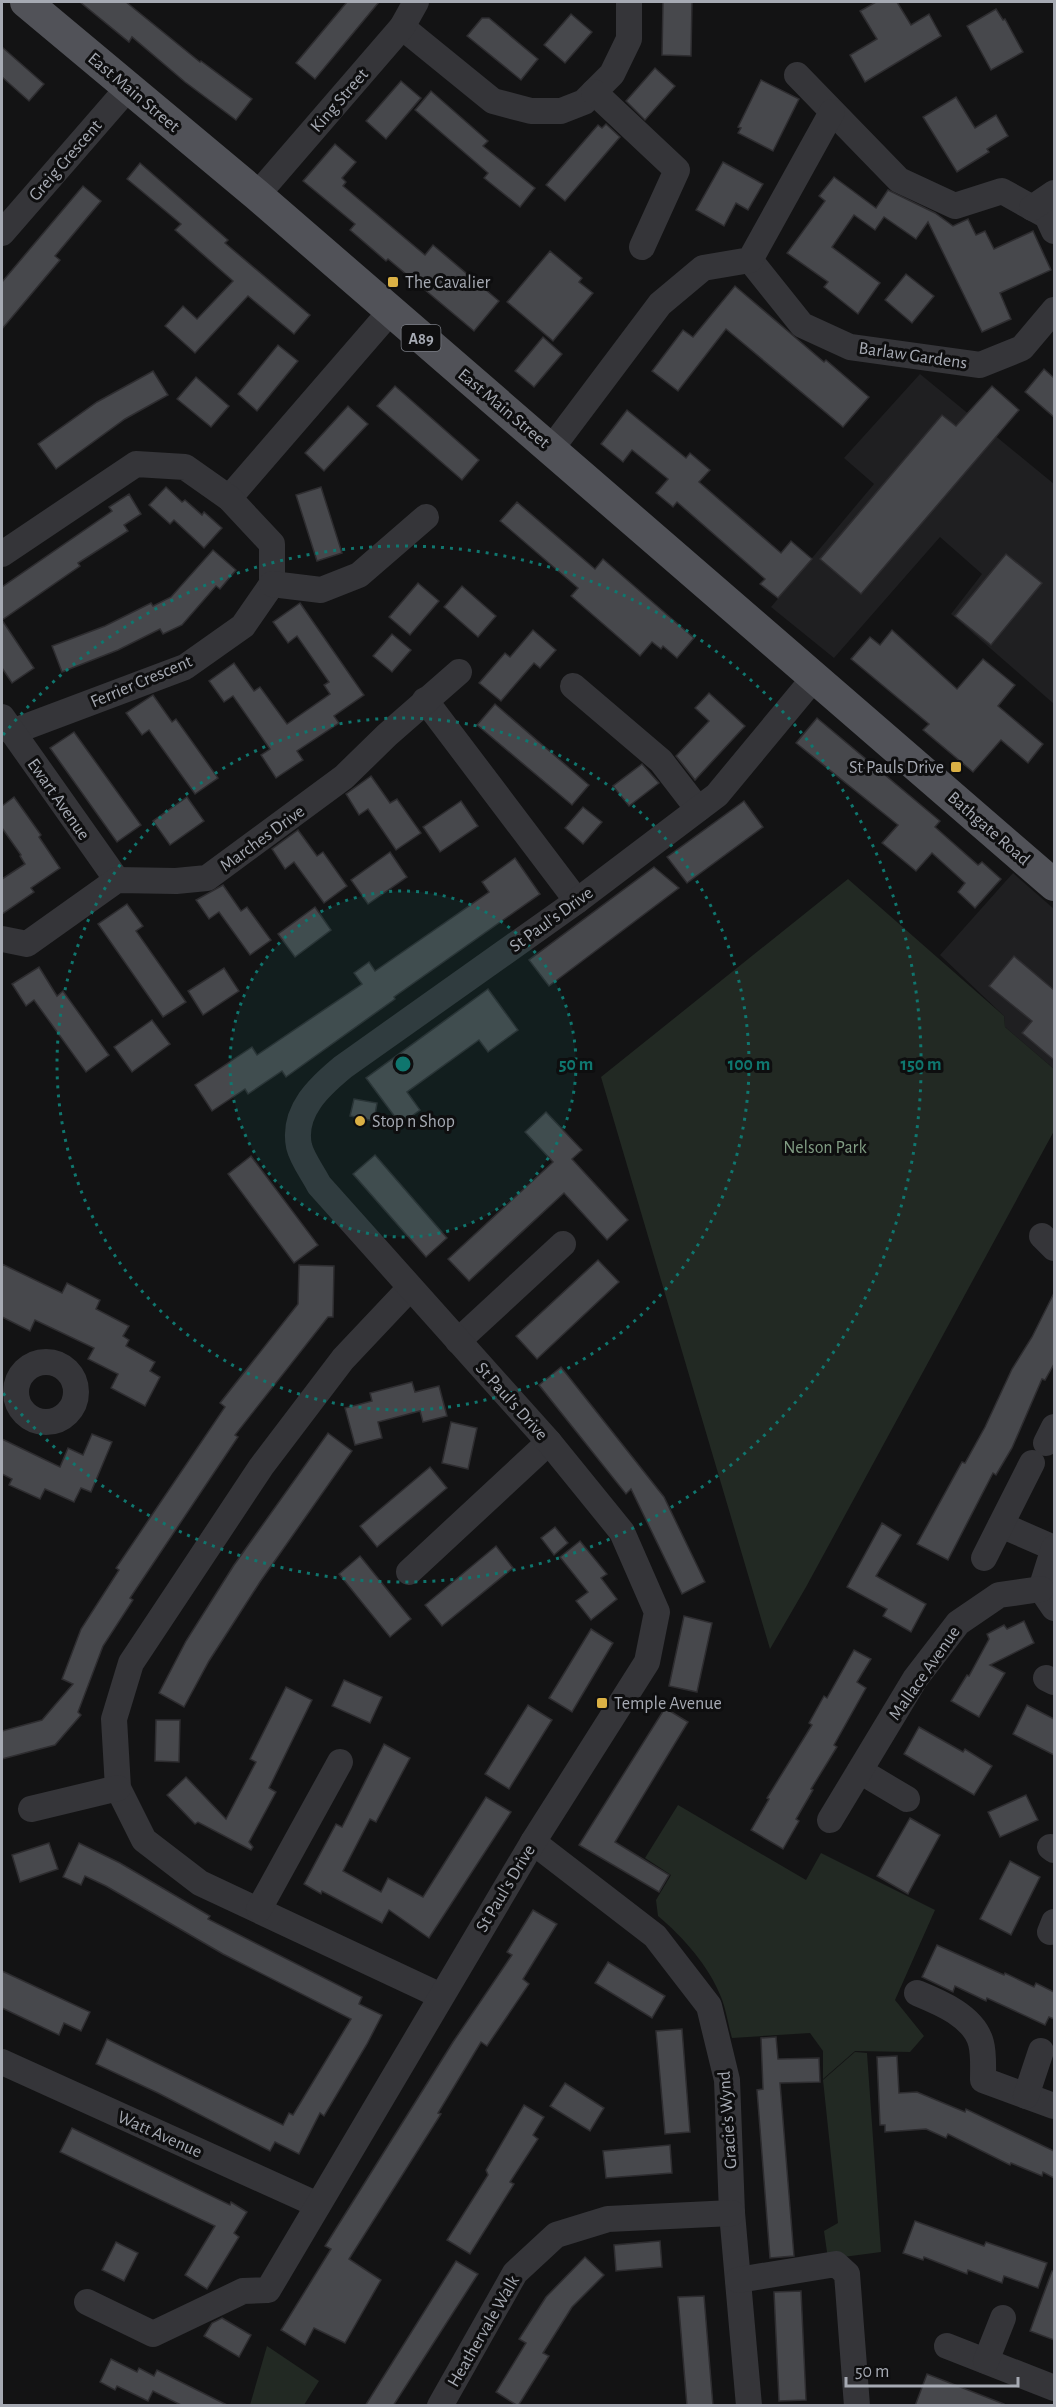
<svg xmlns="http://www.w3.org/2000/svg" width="1056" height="2407" viewBox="0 0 1056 2407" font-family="'Alegreya Sans',sans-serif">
<rect width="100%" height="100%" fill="#131314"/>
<g fill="#1f1f21">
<polygon points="920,374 1054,484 1054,704 951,614 982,574 940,537 834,658 771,607 874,484 844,458"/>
<polygon points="1013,873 1054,909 1054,1069 1005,1027 1004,1016 940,955"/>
</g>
<g fill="#222923">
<polygon points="848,879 1004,1016 1005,1027 1054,1069 1054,1131 806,1587 770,1649 601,1077"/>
<path d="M678,1805L806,1880L821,1853L935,1910L895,2000L924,2036L910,2052L855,2051L823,2079V2051L810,2033L732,2038C728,2024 726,2009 721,1997C709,1966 683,1937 658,1916L656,1900L671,1875L645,1858Z"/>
<polygon points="855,2052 867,2053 881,2252 828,2259 824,2231 838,2223 823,2080"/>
<polygon points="267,2346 319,2381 304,2405 250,2405"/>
</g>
<g fill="#47484c" stroke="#2e2d30" stroke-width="1.5">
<polygon points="80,2 126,2 200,62 201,61 252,99 236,120 185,82 132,37 129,42"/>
<polygon points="347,2 379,2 315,79 296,63"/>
<polygon points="663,2 692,2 691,56 662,55"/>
<polygon points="876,2 897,2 911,25 929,14 941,36 865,82 850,55 877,39 860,11"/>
<polygon points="996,9 1003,20 1005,19 1023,52 991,70 967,26"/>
<polygon points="571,14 592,32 565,63 544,45"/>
<polygon points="482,18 489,18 538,59 521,80 467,36"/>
<polygon points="2,47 44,84 29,101 2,77"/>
<polygon points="655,68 675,86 645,120 626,101"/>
<polygon points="761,80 799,99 773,151 738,133 741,128 738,127"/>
<polygon points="401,81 421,98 386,139 366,121"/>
<polygon points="431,91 488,141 483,146 535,188 520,207 484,178 488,173 415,110"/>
<polygon points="956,97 975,128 996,115 1008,136 987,149 989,152 957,172 923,117"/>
<polygon points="606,124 620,137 565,201 546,185 598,125 602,128"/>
<polygon points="335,144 356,162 342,178 346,182 343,186 425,255 433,245 499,301 474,331 388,259 386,261 350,230 355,224 303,181"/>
<polygon points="723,162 763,184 748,210 736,203 724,226 696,210"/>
<polygon points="140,163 228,240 225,243 310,315 294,334 248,296 195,353 165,326 183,306 197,319 233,281 175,230 181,224 127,179"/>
<polygon points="834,177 876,208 888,190 935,213 953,226 968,219 976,235 985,231 994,249 1033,231 1051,270 1000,293 1011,319 982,332 928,222 916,239 884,217 875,230 854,215 832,247 880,283 858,314 824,287 828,282 787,253 825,201 819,196"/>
<polygon points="83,186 101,201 55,256 60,260 2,329 2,282"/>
<polygon points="550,251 582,278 579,282 593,293 553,341 507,302"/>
<polygon points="906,274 934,296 912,323 885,300"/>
<polygon points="735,286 824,362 826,360 869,397 843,427 726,329 678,391 652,371 683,330 693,337"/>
<polygon points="543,337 562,354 534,387 515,371"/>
<polygon points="278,345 298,361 257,411 238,394"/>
<polygon points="1044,369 1054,378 1054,417 1025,392"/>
<polygon points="153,371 168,395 125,419 56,469 38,444 97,402"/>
<polygon points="196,377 229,406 211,427 177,399"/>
<polygon points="395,386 479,460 462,480 377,406"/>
<polygon points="992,386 1019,410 861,594 820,559 942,415 956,426"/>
<polygon points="348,406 368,424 324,471 305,453"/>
<polygon points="627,410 686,458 690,453 710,470 699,482 781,553 791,541 812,559 778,598 760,584 765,579 677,502 673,507 656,493 668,479 632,450 623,462 601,444"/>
<polygon points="166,487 182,502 185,500 202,515 204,512 222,528 204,548 174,520 170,524 149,505"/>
<polygon points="321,487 342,553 317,561 296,495"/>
<polygon points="129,494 141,514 124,525 128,531 78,563 80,566 2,620 2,587 112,511 109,507"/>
<polygon points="517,502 595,569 603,559 694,638 677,658 663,646 661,649 652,642 640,656 571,596 578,588 500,521"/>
<polygon points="213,550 236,570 220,589 216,586 182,625 163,634 160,629 118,650 62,672 52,646 105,626 151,603 153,606 171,597"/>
<polygon points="1006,554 1042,583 991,645 955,616"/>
<polygon points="418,583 439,601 410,635 389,617"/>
<polygon points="462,586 496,616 478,637 444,607"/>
<polygon points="300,603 364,695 334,716 339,723 297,751 303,760 276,778 261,755 270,749 233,696 224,702 209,681 234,663 254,691 260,687 287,724 330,694 324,685 329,682 297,636 288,643 273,622"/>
<polygon points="2,620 34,668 12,683 2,668"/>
<polygon points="533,630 556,650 540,668 534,663 501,701 479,683 505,653 510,657"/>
<polygon points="892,630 957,689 983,659 1015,685 998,706 1043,744 1028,763 1001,740 973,772 923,730 929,724 851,659 870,637 880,645"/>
<polygon points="392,634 411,650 392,672 373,656"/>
<polygon points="709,693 745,726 695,780 676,756 709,721 695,708"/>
<polygon points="153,695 172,722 176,719 218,778 195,794 149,730 142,735 126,713"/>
<polygon points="495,704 589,785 572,805 477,725"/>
<polygon points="817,718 940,821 935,827 978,865 982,862 1001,879 975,908 958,892 965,883 932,853 916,871 882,843 898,825 796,743"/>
<polygon points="74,732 141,825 117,842 50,748"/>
<polygon points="642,764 659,783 629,806 613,786"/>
<polygon points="371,776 390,803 397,799 421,833 396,850 368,809 359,815 346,794"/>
<polygon points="14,797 41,835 39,837 60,868 31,888 34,892 2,914 2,879 25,864 20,856 21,855 2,828 2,806"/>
<polygon points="187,797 204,821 170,845 153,821"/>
<polygon points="461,801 478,826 440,852 423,827"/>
<polygon points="744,801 763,827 687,883 667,857"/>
<polygon points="583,807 602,822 583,844 565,828"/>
<polygon points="298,830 317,856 323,852 347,886 324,903 294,862 285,869 272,849"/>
<polygon points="390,852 407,877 368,904 351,880"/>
<polygon points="515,858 540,894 394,997 395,999 286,1077 282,1071 248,1094 245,1089 212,1111 195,1085 252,1047 257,1055 362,984 354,973 369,962 375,971 489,892 482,882"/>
<polygon points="654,867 679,888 549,986 529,960"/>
<polygon points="223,885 241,911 247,907 271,940 250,955 219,912 209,919 196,900"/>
<polygon points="127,904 143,926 136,931 186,1002 163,1017 98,924"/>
<polygon points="315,907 331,930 295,957 278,934"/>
<polygon points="1014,956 1054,990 1054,1060 1022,1033 1032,1021 989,986"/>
<polygon points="39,967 57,996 63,991 109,1055 86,1072 34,1000 26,1006 12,984"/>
<polygon points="224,968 239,991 203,1015 188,991"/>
<polygon points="488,989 518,1030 488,1052 479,1040 407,1092 420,1110 405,1121 398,1121 366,1078"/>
<polygon points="152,1020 170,1044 132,1072 114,1047"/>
<polygon points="354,1099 377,1103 374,1121 350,1116"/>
<polygon points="546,1112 582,1150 572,1159 628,1220 607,1240 564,1193 469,1281 448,1259 553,1162 525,1132"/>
<polygon points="375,1155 447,1238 426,1257 353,1174"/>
<polygon points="251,1156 318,1245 294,1263 228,1174"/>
<polygon points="598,1260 619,1282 537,1359 516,1336"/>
<polygon points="2,1264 62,1293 67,1283 100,1300 96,1309 129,1326 123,1336 129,1340 126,1346 155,1362 150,1371 160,1377 145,1406 111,1388 118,1374 88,1359 94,1348 35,1320 30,1331 2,1317"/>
<polygon points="299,1265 334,1266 333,1317 328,1317 235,1435 238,1437 130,1598 133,1600 103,1646 78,1712 81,1715 55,1745 2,1759 2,1731 42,1720 73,1684 62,1679 81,1629 119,1570 116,1568 225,1407 220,1403 298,1304"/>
<polygon points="1054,1293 1054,1364 1045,1380 1042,1379 1012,1448 996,1475 993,1473 948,1560 917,1544 962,1462 965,1463 985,1427 1012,1369 1032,1337"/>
<polygon points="561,1367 664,1497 705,1582 682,1594 631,1489 626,1494 539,1385"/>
<polygon points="412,1382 415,1392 439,1386 447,1416 423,1422 420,1411 378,1422 382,1438 355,1445 345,1408 372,1401 370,1393"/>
<polygon points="451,1422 477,1428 468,1469 442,1463"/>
<polygon points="328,1433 352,1451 260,1582 209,1661 184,1707 159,1693 186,1641 234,1565"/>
<polygon points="92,1434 112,1442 91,1492 81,1488 74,1502 45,1489 40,1499 9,1485 12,1479 2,1474 2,1439 60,1467 68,1448 83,1455"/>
<polygon points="430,1467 447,1488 377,1547 360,1526"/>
<polygon points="882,1523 901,1535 876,1576 926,1604 911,1632 883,1616 887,1609 847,1587"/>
<polygon points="555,1527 568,1543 554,1555 541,1538"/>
<polygon points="580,1541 607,1574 601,1578 617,1599 591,1620 576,1601 588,1592 560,1557"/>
<polygon points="496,1546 513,1568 442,1626 425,1605"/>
<polygon points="360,1556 411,1619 390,1637 339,1574"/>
<polygon points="684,1616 712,1623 697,1692 669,1686"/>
<polygon points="1024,1621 1034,1643 990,1665 1005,1673 979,1717 951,1701 967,1675 969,1676 989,1639 987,1634 1004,1625 1007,1629"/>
<polygon points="591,1629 613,1643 572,1712 549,1698"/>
<polygon points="854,1650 871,1659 857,1682 866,1688 834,1745 837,1747 811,1789 813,1790 796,1819 799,1821 783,1849 751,1830 769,1799 767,1798 812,1725 809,1723 824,1696 827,1698"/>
<polygon points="344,1680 382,1697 370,1723 332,1706"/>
<polygon points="286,1687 312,1700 269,1788 276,1792 249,1842 253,1847 251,1850 198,1822 195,1824 167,1795 186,1777 226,1819 256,1762 250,1759"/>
<polygon points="528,1705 552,1720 509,1789 485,1774"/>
<polygon points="1027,1705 1054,1719 1054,1755 1013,1734"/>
<polygon points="665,1708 688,1722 615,1842 669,1875 659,1892 579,1845"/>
<polygon points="156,1720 180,1720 179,1762 155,1761"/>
<polygon points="919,1727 963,1752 965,1749 992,1766 974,1795 904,1754"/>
<polygon points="384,1744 410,1758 376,1822 370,1819 343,1871 381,1892 388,1878 423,1897 486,1797 511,1812 429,1938 389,1910 382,1923 322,1891 321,1894 304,1884 336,1824 342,1827"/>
<polygon points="1026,1795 1038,1820 1000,1837 988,1812"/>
<polygon points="910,1818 940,1835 908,1894 877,1876"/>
<polygon points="49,1843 58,1869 20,1882 12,1855"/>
<polygon points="79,1843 120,1863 210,1916 208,1919 362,1997 359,2004 382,2015 367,2044 324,2116 320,2113 299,2154 275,2142 270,2151 158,2093 96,2064 107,2039 283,2125 289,2113 293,2115 351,2019 223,1954 106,1886 85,1876 81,1885 63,1877"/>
<polygon points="1010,1861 1040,1877 1011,1935 980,1919"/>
<polygon points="533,1910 557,1924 523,1979 529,1984 487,2046 481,2042 438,2113 441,2114 349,2259 381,2280 345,2343 314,2328 305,2345 281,2330 331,2249 325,2246 453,2042 512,1955 507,1952"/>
<polygon points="937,1945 1004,1975 1005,1973 1034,1987 1036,1983 1054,1992 1054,2019 1049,2017 1045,2025 987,1998 986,2001 955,1986 953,1992 922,1977"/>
<polygon points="608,1962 665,1996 652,2018 595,1983"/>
<polygon points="2,1971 90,2012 81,2031 64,2023 59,2035 2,2008"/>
<polygon points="682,2029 690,2132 665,2134 656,2031"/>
<polygon points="776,2037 778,2059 819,2058 820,2082 780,2083 794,2256 770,2258 757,2090 763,2089 761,2038"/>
<polygon points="897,2056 899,2093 917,2092 965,2112 966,2109 1054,2151 1054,2178 1043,2172 1042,2176 1011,2163 1010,2165 948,2134 946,2138 926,2129 885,2132 885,2125 880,2125 877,2057"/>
<polygon points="565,2083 604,2108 590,2131 550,2106"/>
<polygon points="524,2105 544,2117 533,2135 538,2139 510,2182 514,2184 470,2254 447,2240 488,2175 486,2170"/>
<polygon points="72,2128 230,2205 231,2202 247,2212 234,2233 239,2237 207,2289 185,2275 215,2226 60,2152"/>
<polygon points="670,2145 672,2173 606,2178 603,2151"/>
<polygon points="915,2221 984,2246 986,2242 1047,2263 1038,2288 1004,2276 1002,2283 968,2270 967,2274 924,2257 923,2260 903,2253"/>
<polygon points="660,2241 662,2267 616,2271 614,2245"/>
<polygon points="116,2242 138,2253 124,2281 102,2270"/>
<polygon points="585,2257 604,2275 572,2307 543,2353 549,2356 518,2406 496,2392 526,2343 519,2339 546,2297"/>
<polygon points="456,2261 478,2274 393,2406 365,2406"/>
<polygon points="1052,2271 1054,2271 1054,2340 1030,2331"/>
<polygon points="801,2291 806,2400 779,2401 774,2292"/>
<polygon points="704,2296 713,2406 687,2406 678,2297"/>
<polygon points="222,2318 251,2335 239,2357 204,2336 212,2323"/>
<polygon points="111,2359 137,2372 139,2368 154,2376 157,2370 229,2406 183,2406 153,2391 148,2401 117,2386 115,2390 100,2382"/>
<polygon points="927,2374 1004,2404 1004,2406 915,2406"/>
</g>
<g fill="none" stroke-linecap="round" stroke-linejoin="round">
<g stroke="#353539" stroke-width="26">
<polyline points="402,27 493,101 531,111 561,111 584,102 612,74 629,39 629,2"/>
<polyline points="797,75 899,180 955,206 1002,191 1047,216 1054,231"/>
<polyline points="594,92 677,170 642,247"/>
<polyline points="257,195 402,27 416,2"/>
<polyline points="1032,208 1054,193"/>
<polyline points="2,233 128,88"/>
<polyline points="750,260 802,325 850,347 980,365 1022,348 1054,310"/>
<polyline points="551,449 660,304 703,268 750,260 832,112"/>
<polyline points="229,498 390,312"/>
<polyline points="2,554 136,464 185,467 229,498 272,544 272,584 243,626 185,667 12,732"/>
<polyline points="272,584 321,590 359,575 426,517"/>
<polyline points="573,686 661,761 698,809"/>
<polyline points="425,700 577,901"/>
<polyline points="2,717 117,880"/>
<polyline points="2,939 27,944 117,880 176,881 207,878 344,777 387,735 459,672"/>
<polyline points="1042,1236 1054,1248"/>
<polyline points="410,1288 343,1359 261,1467 131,1663 114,1719 118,1788 144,1840 200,1883 441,1996"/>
<polyline points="458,1341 563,1244"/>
<circle cx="46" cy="1392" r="30"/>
<polyline points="1046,1443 1054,1427"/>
<polyline points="1001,1525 1054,1548"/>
<polyline points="1054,1548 1041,1589 1054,1608"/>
<polyline points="984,1558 1032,1463"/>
<polyline points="409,1572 549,1442"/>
<polyline points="1046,1678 1054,1682"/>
<polyline points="860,1771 907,1799"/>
<polyline points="31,1809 118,1788"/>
<polyline points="830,1820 915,1679 958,1623 999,1595 1041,1589"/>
<polyline points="533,1842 655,1936 709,2006 727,2080 732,2213 749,2406"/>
<polyline points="1050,1847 1054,1850"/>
<polyline points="259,1909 340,1762"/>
<polyline points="1050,1932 1054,1922"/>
<path d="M917,1993C939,2002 974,2016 981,2043C984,2054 983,2068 983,2080L1054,2106"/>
<polyline points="2,2062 318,2205"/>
<polyline points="1026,2096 1041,2051"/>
<polyline points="738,2280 836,2264 847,2274 857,2406"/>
<path d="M87,2302L153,2334L243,2291L268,2290L533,1842L647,1662L657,1612L622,1532L549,1442L319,1185C313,1173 302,1159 299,1146C292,1111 320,1086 343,1067L577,901L717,795L814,678"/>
<polyline points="947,2346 1054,2388"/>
<polyline points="986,2361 1003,2318"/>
<polyline points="440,2406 515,2273 556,2235 608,2219 732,2213"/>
</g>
<polyline stroke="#515258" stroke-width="32" points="26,2 257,195 1054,885"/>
</g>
<circle cx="403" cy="1064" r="173" fill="#0f766e" fill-opacity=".12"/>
<g fill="none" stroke="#0f766e" stroke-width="3" stroke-dasharray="3 6">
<circle cx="403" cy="1064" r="173"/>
<circle cx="403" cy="1064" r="346"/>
<path d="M3 735A518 518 0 1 1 3 1393"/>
</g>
<g fill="#dbb145" stroke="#0e0e0f" stroke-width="2">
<rect x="387" y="276" width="12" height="12" rx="3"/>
<rect x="950" y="761" width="12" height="12" rx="3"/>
<circle cx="360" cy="1121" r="6"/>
<rect x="596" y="1697" width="12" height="12" rx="3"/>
</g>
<g text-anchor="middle" stroke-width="6" stroke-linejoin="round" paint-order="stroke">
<rect fill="#0e0e0f" stroke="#787b82" stroke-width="1.5" x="401.5" y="325" width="39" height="26" rx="4.5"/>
<g font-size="16" font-weight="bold" fill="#a6aab3">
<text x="421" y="344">A89</text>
</g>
<g font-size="18" fill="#a6aab3" stroke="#0e0e0f">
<text transform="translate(134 92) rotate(40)" y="6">East Main Street</text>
<text transform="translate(339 100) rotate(-49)" y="6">King Street</text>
<text transform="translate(65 160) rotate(-49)" y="6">Greig Crescent</text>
<text transform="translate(913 355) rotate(8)" y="6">Barlaw Gardens</text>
<text transform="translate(504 408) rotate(40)" y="6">East Main Street</text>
<text transform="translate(141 681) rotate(-23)" y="6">Ferrier Crescent</text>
<text transform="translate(59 799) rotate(55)" y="6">Ewart Avenue</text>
<text transform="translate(989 828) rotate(41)" y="6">Bathgate Road</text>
<text transform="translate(262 838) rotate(-36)" y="6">Marches Drive</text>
<text transform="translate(551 919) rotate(-36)" y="6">St Paul's Drive</text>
<text transform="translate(512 1401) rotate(48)" y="6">St Paul's Drive</text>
<text transform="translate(924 1673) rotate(-55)" y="6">Mallace Avenue</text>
<text transform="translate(505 1888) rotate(-59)" y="6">St Paul's Drive</text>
<text transform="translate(727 2120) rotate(-94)" y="6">Gracie's Wynd</text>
<text transform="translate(160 2134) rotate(24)" y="6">Watt Avenue</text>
<text transform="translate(483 2331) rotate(-60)" y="6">Heathervale Walk</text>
</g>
<g font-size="18" fill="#a6aab3" stroke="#0e0e0f" text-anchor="start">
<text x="405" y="288">The Cavalier</text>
<text x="944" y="773" text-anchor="end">St Pauls Drive</text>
<text x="372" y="1127">Stop n Shop</text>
<text x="614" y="1709">Temple Avenue</text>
</g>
<g font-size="18" fill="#809c83" stroke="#0e0e0f">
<text x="825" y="1153">Nelson Park</text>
</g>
</g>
<circle cx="403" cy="1064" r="9" fill="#0f766e" stroke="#0e0e0f" stroke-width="3"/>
<g font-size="18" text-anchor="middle" font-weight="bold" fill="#0f766e" stroke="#0e0e0f" stroke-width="6" stroke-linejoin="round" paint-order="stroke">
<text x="576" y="1070">50 m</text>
<text x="749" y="1070">100 m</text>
<text x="921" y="1070">150 m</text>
</g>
<rect width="1056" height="2407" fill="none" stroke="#a6aab3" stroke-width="6"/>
<path d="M846 2377v9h172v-9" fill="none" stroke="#a6aab3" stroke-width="3"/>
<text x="855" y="2377" font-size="18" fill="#a6aab3" stroke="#0e0e0f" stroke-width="4.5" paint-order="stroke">50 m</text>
</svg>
